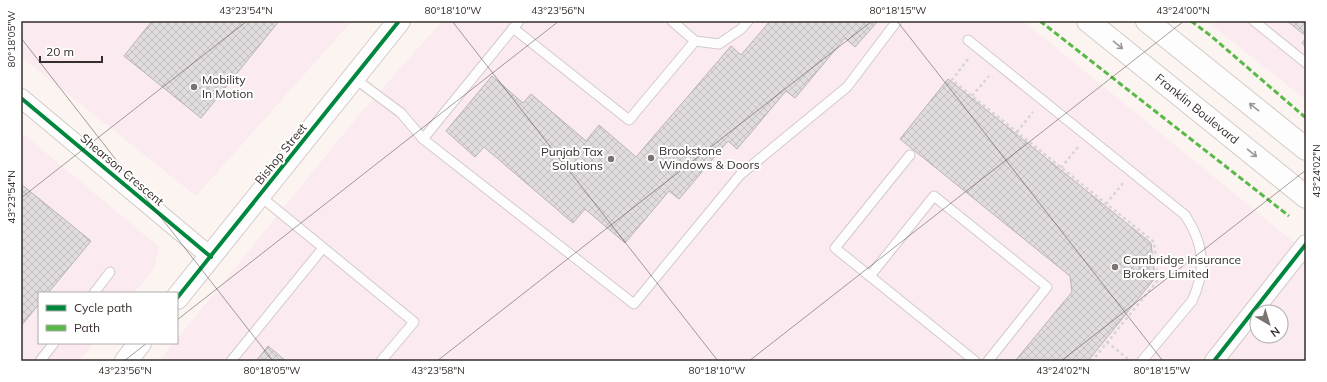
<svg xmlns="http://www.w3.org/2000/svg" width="1327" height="382" viewBox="0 0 1327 382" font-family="Mulish,sans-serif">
<defs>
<pattern id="building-cross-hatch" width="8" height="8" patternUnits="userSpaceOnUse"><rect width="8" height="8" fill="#e1dcdd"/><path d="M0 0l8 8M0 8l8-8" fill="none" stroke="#c2bdbe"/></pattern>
</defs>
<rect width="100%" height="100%" fill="#fbf4f0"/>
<g fill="#fbebf1" fill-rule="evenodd">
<polygon points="21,21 352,21 196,196 21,57"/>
<path d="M442,21H1023L1306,252V361H159L173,343H177V339L358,116ZM1257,312H1281V336H1257Z"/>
<polygon points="1206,21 1306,21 1306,100"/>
<polygon points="21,132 159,247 154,268 134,293 39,293 39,343 94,343 79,361 21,361"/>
</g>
<g fill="url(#building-cross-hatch)" stroke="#b7b3b4">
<polygon points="152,21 279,21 201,118 124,56"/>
<polygon points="770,21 878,21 855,47 845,38 795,98 786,91 737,149 728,141 679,199 669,191 625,243 585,209 573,223 484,147 475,157 446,131 492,76 523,103 531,94 586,141 599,125 636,157 731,46 741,55"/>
<polygon points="1287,21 1306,21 1306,36"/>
<polygon points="1306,38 1306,47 1302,43"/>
<polygon points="948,79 1151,243 1155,278 1088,361 1015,361 1072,292 1070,276 900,139"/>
<polygon points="21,184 91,241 48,293 39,293 39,304 21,326"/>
<polygon points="268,346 286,361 256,361"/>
</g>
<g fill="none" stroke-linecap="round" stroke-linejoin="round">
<g stroke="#d2cbc7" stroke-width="11">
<g id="service">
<polyline points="519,21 423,139 634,304 740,175 847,87 897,21"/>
<polyline points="672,21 695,41 719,44 741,29 748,21"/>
<polyline points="1254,21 1306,63"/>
<polyline points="513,28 629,120 695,41"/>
<path d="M968,40L1185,215C1204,244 1207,269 1192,301L1142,361"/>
<polyline points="354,78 401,113 423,139"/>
<polyline points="910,155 835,248 975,361"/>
<polyline points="260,196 414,322 381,361"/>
<polyline points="870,276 934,196 1047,287 988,361"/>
<polyline points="94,293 110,272"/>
<polyline points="40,361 54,343"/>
<polyline points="231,361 323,248"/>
</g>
</g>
<g stroke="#d2cbc7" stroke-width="20">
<g id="minor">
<polyline points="21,98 211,257"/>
<polyline points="1214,361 1306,244"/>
</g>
</g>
<g stroke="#d2cbc7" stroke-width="24">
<g id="tertiary">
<polyline points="177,298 399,21"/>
<polyline points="126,361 140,343"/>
</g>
</g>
<g stroke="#d2cbc7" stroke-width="24">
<g id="secondary">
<polyline points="1088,21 1306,197"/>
<polyline points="1147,21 1306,149"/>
</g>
</g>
<g stroke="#d7d5d4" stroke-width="2.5" stroke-dasharray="3 3" stroke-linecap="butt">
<polyline points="968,59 952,80 1154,242 1158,280 1092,361"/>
<polyline points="972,96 989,76"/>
<polyline points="1017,132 1033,112"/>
<polyline points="1061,168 1078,147"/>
<polyline points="1106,204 1123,183"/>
<polyline points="1156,261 1173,260 1186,263"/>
<polyline points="1107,342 1128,359"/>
</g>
<use href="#service" stroke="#fefdfd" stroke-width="9"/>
<use href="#minor" stroke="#fefdfd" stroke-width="18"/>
<use href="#tertiary" stroke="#fefdfd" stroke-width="22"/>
<use href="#secondary" stroke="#fefdfd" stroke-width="22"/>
<g stroke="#58b947" stroke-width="3" stroke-dasharray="6 3" stroke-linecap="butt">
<polyline points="1040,21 1289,216"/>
<polyline points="1191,21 1211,36 1306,118"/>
</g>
<g stroke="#fff" stroke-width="6">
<g id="cycleway">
<polyline points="21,98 211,257"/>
<polyline points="177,298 399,21"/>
<polyline points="1214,361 1306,244"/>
</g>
</g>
<use href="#cycleway" stroke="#00873e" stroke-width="4"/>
</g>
<defs><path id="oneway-shaft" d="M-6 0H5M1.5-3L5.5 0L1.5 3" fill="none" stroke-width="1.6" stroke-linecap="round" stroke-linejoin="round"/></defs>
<g stroke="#9a9694">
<use href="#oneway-shaft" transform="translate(1118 45) rotate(39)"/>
<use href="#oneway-shaft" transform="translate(1254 107) rotate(-141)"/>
<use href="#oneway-shaft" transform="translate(1252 153) rotate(39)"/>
</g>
<path fill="none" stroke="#362e2a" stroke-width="1" stroke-opacity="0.45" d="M452,21L718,361M897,21L1163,361M21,38L273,361M21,198L247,21M177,320L559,21M124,361L147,343M437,361L872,21M749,361L1184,21M1061,361L1306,170"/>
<g fill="#7b736f" stroke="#fff" stroke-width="1.5">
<circle cx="194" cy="87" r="4"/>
<circle cx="651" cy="158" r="4"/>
<circle cx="611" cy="159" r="4"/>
<circle cx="1115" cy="267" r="4"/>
</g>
<g text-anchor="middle" stroke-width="4" stroke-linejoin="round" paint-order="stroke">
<g font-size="12" fill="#362e2a" stroke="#fff" text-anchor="start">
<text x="202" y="84">Mobility<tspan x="202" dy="14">In Motion</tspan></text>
<text x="659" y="155">Brookstone<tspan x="659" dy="14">Windows &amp; Doors</tspan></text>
<text x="603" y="156" text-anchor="end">Punjab Tax<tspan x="603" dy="14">Solutions</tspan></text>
<text x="1123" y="264">Cambridge Insurance<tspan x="1123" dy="14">Brokers Limited</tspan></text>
</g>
<g font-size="12" fill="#362e2a" stroke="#fff">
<text transform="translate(1197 109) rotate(39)" y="4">Franklin Boulevard</text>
<text transform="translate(281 154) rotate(-51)" y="4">Bishop Street</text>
<text transform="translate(122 170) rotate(40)" y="4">Shearson Crescent</text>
</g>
</g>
<rect width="1327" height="382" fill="none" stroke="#ffffff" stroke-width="44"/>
<rect x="38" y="292" width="140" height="52" fill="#ffffff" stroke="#afabaa"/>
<rect x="46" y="305" width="20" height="6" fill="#00873e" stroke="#afabaa"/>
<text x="74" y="312" font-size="12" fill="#362e2a">Cycle path</text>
<rect x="46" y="325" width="20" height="6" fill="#58b947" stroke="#afabaa"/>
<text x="74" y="332" font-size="12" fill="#362e2a">Path</text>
<g transform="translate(1269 324) rotate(142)"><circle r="19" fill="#ffffff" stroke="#afabaa"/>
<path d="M0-3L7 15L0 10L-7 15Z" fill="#7b736f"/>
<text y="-6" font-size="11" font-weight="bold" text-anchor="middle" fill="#362e2a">N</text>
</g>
<path d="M40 56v6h62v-6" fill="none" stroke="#362e2a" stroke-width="2"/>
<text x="46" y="56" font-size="12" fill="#362e2a" stroke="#ffffff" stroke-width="3" paint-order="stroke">20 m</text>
<rect x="22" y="22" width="1283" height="338" fill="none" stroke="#362e2a" stroke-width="1.5"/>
<g font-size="10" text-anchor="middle" fill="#362e2a">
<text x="246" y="14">43°23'54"N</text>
<text x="453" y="14">80°18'10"W</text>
<text x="558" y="14">43°23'56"N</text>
<text x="898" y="14">80°18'15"W</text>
<text x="1183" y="14">43°24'00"N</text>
<text transform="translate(11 39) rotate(-90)" y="4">80°18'05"W</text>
<text transform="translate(1316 171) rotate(-90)" y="4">43°24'02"N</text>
<text transform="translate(11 197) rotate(-90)" y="4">43°23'54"N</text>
<text x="125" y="374">43°23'56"N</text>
<text x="272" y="374">80°18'05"W</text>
<text x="438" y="374">43°23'58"N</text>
<text x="717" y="374">80°18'10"W</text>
<text x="1063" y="374">43°24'02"N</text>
<text x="1162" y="374">80°18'15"W</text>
</g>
</svg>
